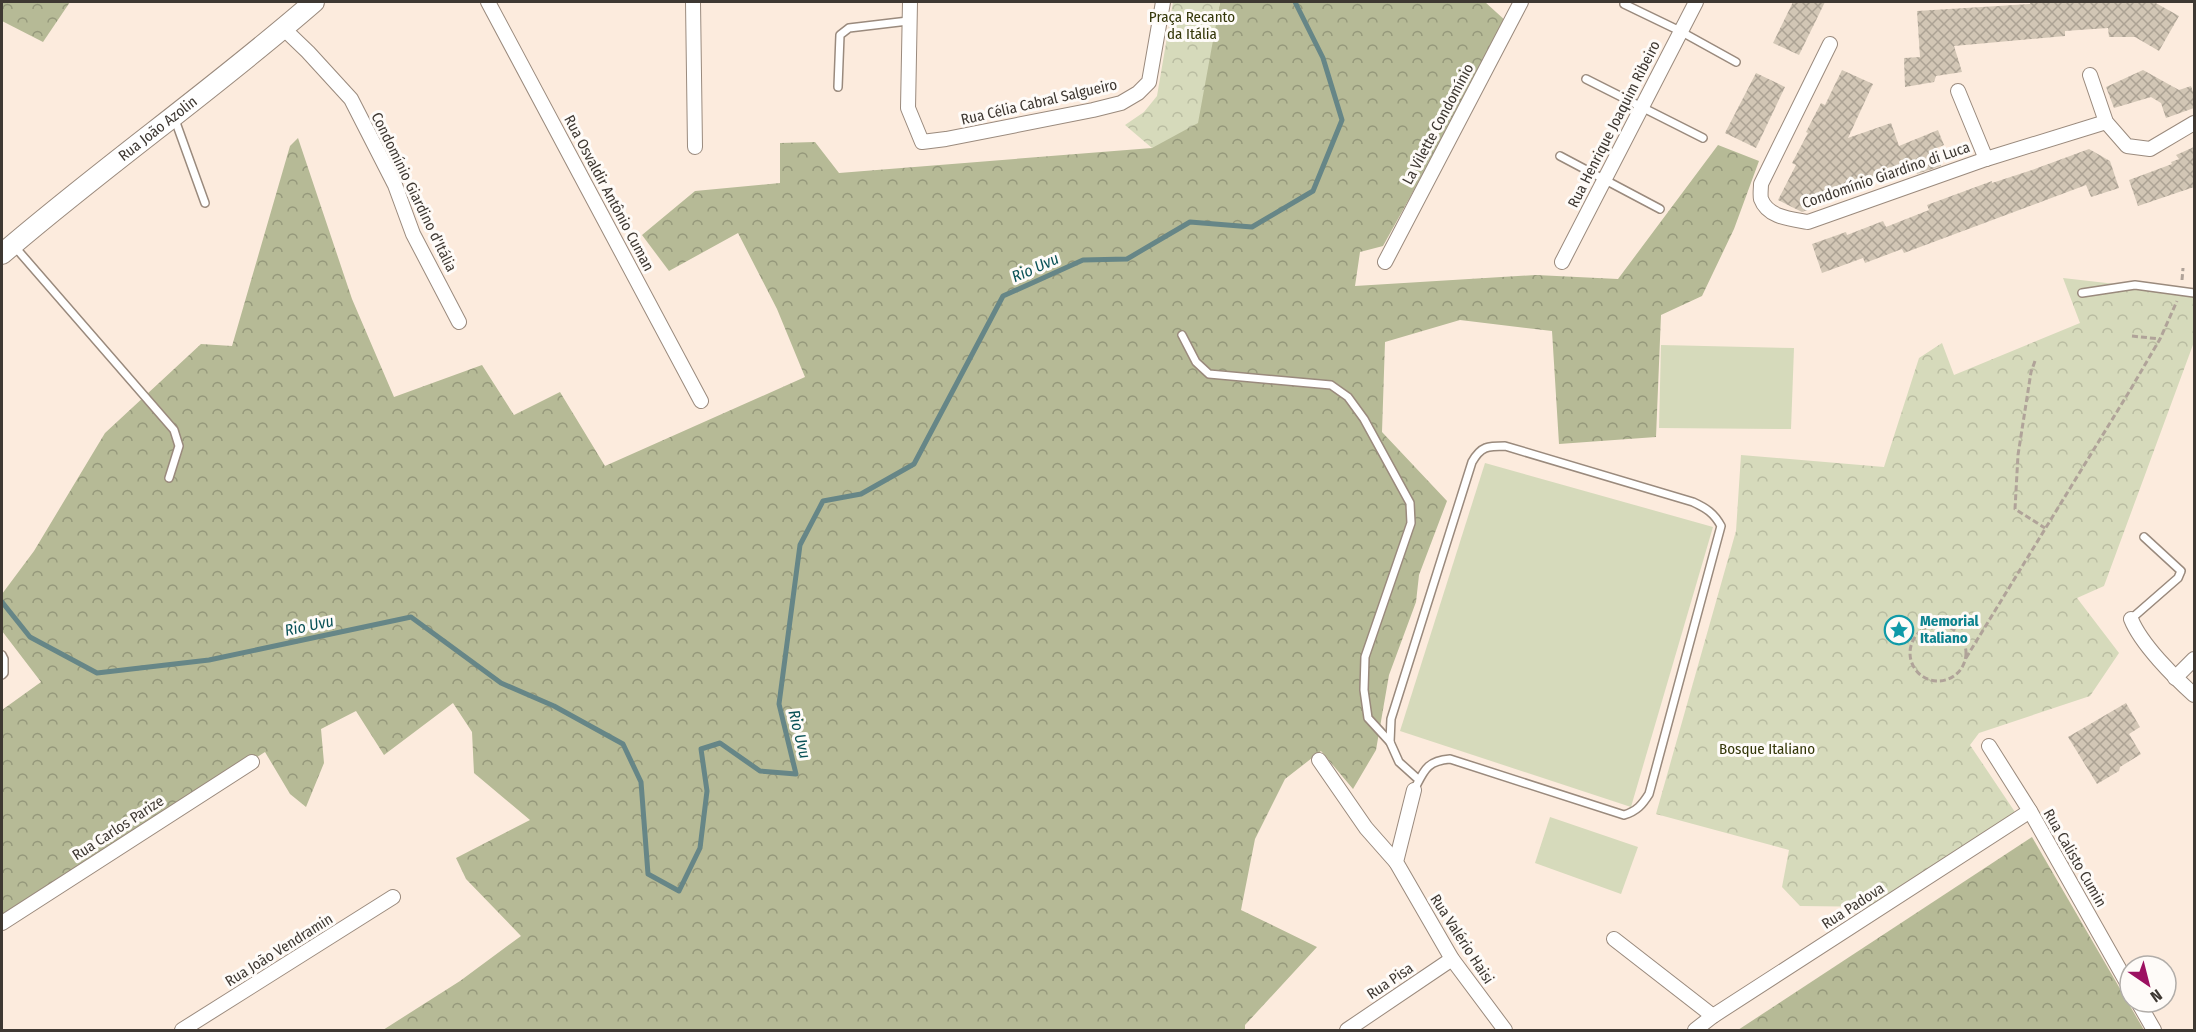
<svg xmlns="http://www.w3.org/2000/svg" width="2196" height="1032" viewBox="0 0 2196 1032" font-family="'Fira Sans Condensed',sans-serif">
<defs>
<pattern id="forest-crowns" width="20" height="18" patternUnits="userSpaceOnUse" patternTransform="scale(1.5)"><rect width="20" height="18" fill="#b6ba96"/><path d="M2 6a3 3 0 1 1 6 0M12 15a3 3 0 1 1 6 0" fill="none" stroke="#95987b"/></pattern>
<pattern id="park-crowns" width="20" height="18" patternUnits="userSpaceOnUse" patternTransform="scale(1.5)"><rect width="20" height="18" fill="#d6dabb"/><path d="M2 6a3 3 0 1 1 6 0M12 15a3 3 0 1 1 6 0" fill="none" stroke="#b9bca1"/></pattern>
<pattern id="building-cross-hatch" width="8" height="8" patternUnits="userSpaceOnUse" patternTransform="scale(1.5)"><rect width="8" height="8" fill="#d2c6b5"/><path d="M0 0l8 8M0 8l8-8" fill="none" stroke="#aca294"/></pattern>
</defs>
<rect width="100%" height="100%" fill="#fcebdd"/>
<g fill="#d6dabb">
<polygon points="1661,345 1794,348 1791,429 1659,428"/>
<polygon points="1485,463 1713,527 1631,807 1400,731"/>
<polygon points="1550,817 1638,847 1621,894 1535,863"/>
</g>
<g fill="url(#forest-crowns)">
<polygon points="2,2 70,2 43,42 2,21"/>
<polygon points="1220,2 1485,2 1507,22 1383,246 1360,252 1355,286 1536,275 1618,279 1718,145 1759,161 1734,229 1702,296 1661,315 1656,437 1559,444 1552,331 1460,320 1385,342 1382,432 1447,501 1419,575 1416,602 1389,675 1376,750 1353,789 1321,751 1285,779 1255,839 1241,910 1317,947 1245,1025 1245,1030 383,1030 460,981 521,936 466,879 456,858 530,820 474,773 472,732 453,703 384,755 356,711 321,729 324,763 306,807 290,794 265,752 2,917 2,710 41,682 2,631 2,594 34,551 105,433 201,344 232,346 290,146 298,138 352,299 394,397 482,365 514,415 560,392 605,466 805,377 777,309 738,233 669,271 642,235 695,191 780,183 780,143 815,142 839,173 1152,148 1214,32"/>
<polygon points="2032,837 2144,1030 1738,1030"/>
</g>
<g fill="url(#park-crowns)">
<polygon points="1173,2 1220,2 1198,123 1152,148 1125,125 1144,112 1157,96"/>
<polygon points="2063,278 2194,293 2194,342 2104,586 2077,598 2119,653 2090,696 1979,733 1970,745 2017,815 1886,907 1800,906 1782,887 1789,850 1656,814 1736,531 1741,455 1884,467 1919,358 1942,343 1954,375 2080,323"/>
</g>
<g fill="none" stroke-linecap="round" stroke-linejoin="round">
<polyline stroke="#668687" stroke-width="5" points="2,602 30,637 97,673 209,660 411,617 501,683 554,706 623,744 641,782 648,874 679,891 700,848 707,791 701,749 720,743 760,771 796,774 779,704 800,545 823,501 861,494 914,464 1003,296 1083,260 1127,259 1190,222 1252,227 1313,191 1342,120 1323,58 1295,2"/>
</g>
<g fill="url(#building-cross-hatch)">
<polygon points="1793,2 1825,2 1799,55 1773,43"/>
<polygon points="2030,2 2154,2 2179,16 2159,51 2135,37 2109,37 2108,28 2065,31 2065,36 1954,46 1962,72 1936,76 1934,82 1905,87 1904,58 1920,57 1917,11 2030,4"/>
<polygon points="1842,70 1873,84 1848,138 1891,123 1899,146 1938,130 1944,145 1934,149 1941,166 1917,174 1914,165 1873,179 1875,185 1824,202 1824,204 1802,212 1778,200 1796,165 1792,163 1808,133 1806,132 1821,103 1825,105"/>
<polygon points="2143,70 2179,90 2191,86 2194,95 2194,108 2166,118 2161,103 2151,97 2114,108 2106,87"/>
<polygon points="1756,73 1785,87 1756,148 1725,133"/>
<polygon points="2194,147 2194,187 2138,206 2129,180 2172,164 2171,162 2179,159 2176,155"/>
<polygon points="2089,149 2110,161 2119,188 2091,197 2086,185 1904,253 1902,249 1865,263 1863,258 1822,273 1812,244 1846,232 1847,235 1883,221 1886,227 1929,210 1927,205 1992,181 1992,183 2029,171"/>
<polygon points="2126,703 2140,727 2129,734 2141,754 2120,767 2119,771 2097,784 2068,737"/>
</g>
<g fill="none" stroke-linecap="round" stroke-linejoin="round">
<g stroke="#9a8a7d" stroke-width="10">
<g id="lane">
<polyline points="1624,4 1680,31 1736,62"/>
<polyline points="1586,79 1703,138"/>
<polyline points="838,87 840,35 849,28 908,21"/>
<polyline points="174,117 205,203"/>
<polyline points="1560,156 1660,209"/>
<polyline points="15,247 174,430 179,446 169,478"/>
<polyline points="2082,293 2135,285 2194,293"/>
<polyline points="1182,335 1196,362 1209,374 1331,385 1348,397 1364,419 1410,503 1411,523 1365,657 1364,690 1368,718 1390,742"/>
<polyline points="2131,619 2178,578 2181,571 2144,537"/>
<polyline points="2,655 4,659 4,673 2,675"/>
<path d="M1414,790C1424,771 1426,761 1450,759L1624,815C1637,811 1642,805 1649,794L1721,526C1714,513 1706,508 1693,502L1505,446C1488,446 1481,446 1472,462L1391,719L1390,742L1399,762L1419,780"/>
</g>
</g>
<g stroke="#9a8a7d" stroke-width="16">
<g id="street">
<polyline points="488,2 701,401"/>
<polyline points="693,2 695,147"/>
<polyline points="910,2 908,108 922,142 946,139 1093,110 1121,103 1138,93 1149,82 1163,2"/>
<polyline points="283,28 308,52 351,99 395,185 413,234 459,322"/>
<path d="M1830,44L1761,184C1761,188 1760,195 1761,199C1768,218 1792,219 1808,222L1986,159L2106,122"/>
<polyline points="2090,75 2106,122 2127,146 2150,149 2194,123"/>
<polyline points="1958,91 1986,159"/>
<polyline points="1385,262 1521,2"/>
<polyline points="1562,262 1696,2"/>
<path d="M2131,619C2141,644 2174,677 2194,695"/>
<polyline points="2175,678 2194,659"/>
<polyline points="1989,746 2030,811 2130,988"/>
<polyline points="1319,760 1366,828 1396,862"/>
<polyline points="1414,790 1396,862 1452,959 1505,1030"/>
<polyline points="2,923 252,762"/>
<polyline points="1614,939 1713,1016"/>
<polyline points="2138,1002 2154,1030"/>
<polyline points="182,1030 393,897"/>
<polyline points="1347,1030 1452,959"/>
<polyline points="1695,1030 1713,1016 2030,811"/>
</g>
</g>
<g stroke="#9a8a7d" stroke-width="22">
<g id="secondary">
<path id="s1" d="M2,254C103,167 213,90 314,2"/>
</g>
</g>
<g stroke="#b0a399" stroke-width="3" stroke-dasharray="6 3" stroke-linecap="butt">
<polyline points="2182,280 2183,268"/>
<polyline points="2132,336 2160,339"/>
<polyline points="2035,361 2031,372 2018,455 2015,509 2045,528"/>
<circle cx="1938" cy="653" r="28"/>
<polyline points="1966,658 2129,392 2160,339 2177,301"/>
</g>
<use href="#lane" stroke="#fff" stroke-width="7"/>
<use href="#street" stroke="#fff" stroke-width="14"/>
<use href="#secondary" stroke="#fff" stroke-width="20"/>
</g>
<defs>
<g id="sight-ring" transform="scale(1.5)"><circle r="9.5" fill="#fefbf8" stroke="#0f9aa8" stroke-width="1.5"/><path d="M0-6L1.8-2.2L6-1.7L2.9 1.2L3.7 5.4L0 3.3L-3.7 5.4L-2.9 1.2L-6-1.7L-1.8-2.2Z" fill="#0f9aa8"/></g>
</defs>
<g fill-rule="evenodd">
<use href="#sight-ring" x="1899" y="630"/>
</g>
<g text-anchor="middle" stroke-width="6" stroke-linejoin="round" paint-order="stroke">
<g font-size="15" fill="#343709" stroke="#fefbf8">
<text x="1192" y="22">Praça Recanto<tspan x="1192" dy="17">da Itália</tspan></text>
<text x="1767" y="754">Bosque Italiano</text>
</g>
<g font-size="15" fill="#3e3832" stroke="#fefbf8">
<text transform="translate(1039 102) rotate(-13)" y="5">Rua Célia Cabral Salgueiro</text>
<text transform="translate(1438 124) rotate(-62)" y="5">La Vilette Condomínio</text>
<text transform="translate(1614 124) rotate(-63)" y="5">Rua Henrique Joaquim Ribeiro</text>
<text dy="5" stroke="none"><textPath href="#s1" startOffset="200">Rua João Azolin</textPath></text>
<text transform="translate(1886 175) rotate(-19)" y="5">Condomínio Giardino di Luca</text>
<text transform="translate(414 192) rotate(64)" y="5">Condomínio Giardino d'Itália</text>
<text transform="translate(609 193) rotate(62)" y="5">Rua Osvaldir Antônio Cuman</text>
<text transform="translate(118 828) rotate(-33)" y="5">Rua Carlos Parize</text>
<text transform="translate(2075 858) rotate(60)" y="5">Rua Calisto Cumin</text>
<text transform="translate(1853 906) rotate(-33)" y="5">Rua Padova</text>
<text transform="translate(1462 939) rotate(57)" y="5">Rua Valério Haisi</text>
<text transform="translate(279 950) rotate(-32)" y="5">Rua João Vendramin</text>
<text transform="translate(1390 981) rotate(-34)" y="5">Rua Pisa</text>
</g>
<g font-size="15" font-weight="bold" fill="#0d838f" stroke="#fefbf8" text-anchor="start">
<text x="1920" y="626">Memorial<tspan x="1920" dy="17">Italiano</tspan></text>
</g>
<g font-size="16" font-style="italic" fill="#0a5257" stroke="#fefbf8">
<text transform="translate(1035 267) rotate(-24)" y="6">Rio Uvu</text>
<text transform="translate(309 625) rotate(-12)" y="6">Rio Uvu</text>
<text transform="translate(800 734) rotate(76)" y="6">Rio Uvu</text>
</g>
</g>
<rect width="2196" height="1032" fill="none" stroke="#3e3832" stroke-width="6"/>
<g transform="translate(2148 984) rotate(145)"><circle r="28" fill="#fefbf8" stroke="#b1ada9" stroke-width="1.5"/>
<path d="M0-4.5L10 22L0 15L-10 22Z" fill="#9c1161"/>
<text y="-9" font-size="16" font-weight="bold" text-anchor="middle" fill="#3e3832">N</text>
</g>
</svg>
